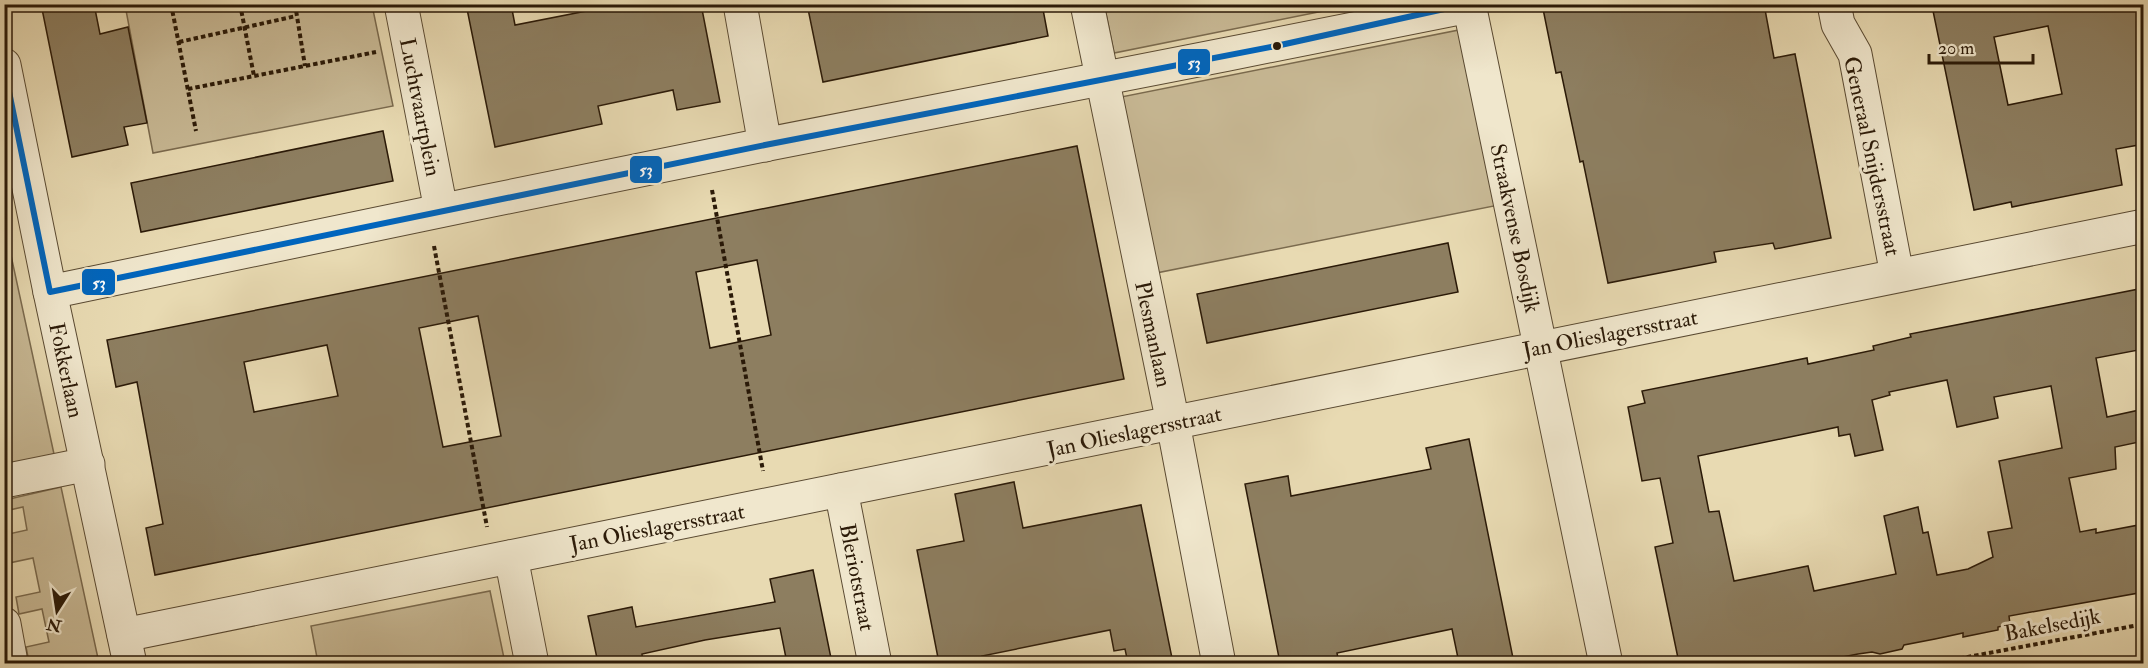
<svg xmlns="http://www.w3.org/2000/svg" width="2148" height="668" viewBox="0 0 2148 668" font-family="'IM FELL Double Pica',serif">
<rect width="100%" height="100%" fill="#e8dab2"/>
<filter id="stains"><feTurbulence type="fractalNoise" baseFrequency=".00333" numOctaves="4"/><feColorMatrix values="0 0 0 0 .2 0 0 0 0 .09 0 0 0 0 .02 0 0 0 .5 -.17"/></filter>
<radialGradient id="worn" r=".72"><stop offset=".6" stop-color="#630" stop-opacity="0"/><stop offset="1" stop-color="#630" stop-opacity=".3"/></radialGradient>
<g fill="#c8b995" stroke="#7a6a4e" stroke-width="1.5">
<polygon points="1104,4 1353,5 1114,53"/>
<polygon points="125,5 372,5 393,106 153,153"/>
<polygon points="1464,29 1499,205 1156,273 1121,97"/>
<polygon points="4,223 54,454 5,467 4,467"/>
<polygon points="61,487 99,663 24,663 29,662 26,647 49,642 42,609 19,614 16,597 40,592 33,558 9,563 4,535 27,530 23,507 5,511 5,500"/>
<polygon points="490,591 505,663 318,663 311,626"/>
</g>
<g fill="#8d7e60" stroke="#2b1a08" stroke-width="1.5" fill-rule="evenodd">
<polygon points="41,4 94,4 100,34 128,27 147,123 124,127 128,145 72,157"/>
<polygon points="466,4 511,4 515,25 622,4 701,4 720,102 677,110 673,90 598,106 602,124 495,147"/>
<polygon points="807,4 1042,4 1048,36 823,82"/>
<polygon points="1542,4 1764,4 1774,58 1795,54 1831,238 1775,249 1773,243 1714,252 1716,262 1608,283 1583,161 1580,162 1561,72 1556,73"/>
<path d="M1934,4H2144V144L2116,149L2122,185L2012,207L2011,202L1974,210L1932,6ZM2048,26L2062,94L2008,105L1994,37Z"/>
<polygon points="383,131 393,181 141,232 131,183"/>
<path d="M1077,146L1124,379L155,575L146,528L163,524L137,382L116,387L107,340ZM757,260L771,335L710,348L696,272ZM478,316L501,436L443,447L419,328ZM327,345L338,396L254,412L244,362Z"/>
<polygon points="1448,243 1458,292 1207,343 1197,294"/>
<path d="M2144,288V349L2096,358L2107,417L2144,409V441L2115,447L2116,469L2069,478L2080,532L2096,529V533L2144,524V592L2009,616L2010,624L1998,627V630L1963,637V633L1935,639L1904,645L1902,649L1880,654L1872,652L1858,654L1812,663H1679L1655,547L1673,543L1660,478L1642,481L1628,407L1645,403L1642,391L1807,358L1808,364L1874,350L1873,346L1911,337L1910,334ZM1947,380L1957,427L1998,418L1994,397L2051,386L2062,448L1999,461L2012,528L1988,532L1993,557L1968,569L1937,575L1928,532L1923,533L1918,507L1884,516L1896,574L1814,591L1808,566L1734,581L1719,511L1709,512L1698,456L1838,427L1839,436L1850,434L1855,456L1883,450L1872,400L1890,395L1889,392Z"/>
<polygon points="1469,439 1514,663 1459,663 1452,629 1337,653 1339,663 1280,663 1245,484 1288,476 1291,496 1431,469 1426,448"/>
<polygon points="1014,482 1023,528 1141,505 1173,663 1128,663 1125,649 1114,651 1110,630 982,656 984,663 939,663 917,550 964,541 955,494"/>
<polygon points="813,570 832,663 787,663 780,628 705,640 642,654 643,663 598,663 588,616 632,607 636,627 775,602 770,579"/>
</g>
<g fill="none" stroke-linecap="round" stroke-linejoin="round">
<g stroke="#5a4a32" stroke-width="35">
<g id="minor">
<polyline points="401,4 441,210"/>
<polyline points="740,4 765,145"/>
<polyline points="1087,4 1173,423 1219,664"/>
<polyline points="1469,4 1606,664"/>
<polyline points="1834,4 1838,24 1855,54 1897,275"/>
<polyline points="4,65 50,292 130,664"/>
<path d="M50,292C288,242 525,193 763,145C998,98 1234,54 1469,6"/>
<polyline points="4,481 88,464"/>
<polyline points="841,490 875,664"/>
<polyline points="511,557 532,664"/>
<polyline points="4,624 10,657"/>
<polyline points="124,635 2144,226"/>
</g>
</g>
<g stroke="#2b1a08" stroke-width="4" stroke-dasharray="4.5 3" stroke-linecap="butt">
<polyline points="171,4 196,131"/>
<polyline points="240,4 254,76"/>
<polyline points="295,4 305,66"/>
<polyline points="179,42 296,16"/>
<polyline points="188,89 376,52"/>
<polyline points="712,190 763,471"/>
<polyline points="434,246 487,527"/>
<polyline points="1930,664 2144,624"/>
</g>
<use href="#minor" stroke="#f0e7cd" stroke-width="33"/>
<g stroke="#f0e7cd" stroke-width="10">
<polyline id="bus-1" points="4,67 50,292 765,145 1276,46 1467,4"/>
</g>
<use href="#bus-1" stroke="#0065bd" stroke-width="6"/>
</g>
<circle fill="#2b1a08" stroke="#f0e7cd" stroke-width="2" cx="1277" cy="46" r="5"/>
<g text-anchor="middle" stroke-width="6" stroke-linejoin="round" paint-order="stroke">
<g font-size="22" fill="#2b1a08" stroke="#f0e7cd">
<text transform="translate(421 107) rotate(79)" y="8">Luchtvaartplein</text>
<text transform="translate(1873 156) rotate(78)" y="8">Generaal Snijdersstraat</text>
<text transform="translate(1516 228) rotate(78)" y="8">Straakvense Bosdijk</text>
<text transform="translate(1610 333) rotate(-11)" y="8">Jan Olieslagersstraat</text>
<text transform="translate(1154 334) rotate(78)" y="8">Plesmanlaan</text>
<text transform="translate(67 370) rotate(78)" y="8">Fokkerlaan</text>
<text transform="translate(1134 431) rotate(-12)" y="8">Jan Olieslagersstraat</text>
<text transform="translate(657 527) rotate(-11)" y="8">Jan Olieslagersstraat</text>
<text transform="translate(858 577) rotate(79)" y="8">Bleriotstraat</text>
<text transform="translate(2052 624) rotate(-11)" y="8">Bakelsedijk</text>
</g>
</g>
<g stroke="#f0e7cd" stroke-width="2">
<rect x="1177" y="48" width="34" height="28" rx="6" fill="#0065bd"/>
<rect x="629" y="155" width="34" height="29" rx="6" fill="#0065bd"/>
<rect x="81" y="268" width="35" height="28" rx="6" fill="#0065bd"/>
</g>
<g font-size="16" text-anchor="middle" font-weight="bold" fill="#fff">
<text x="1194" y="68">53</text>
<text x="646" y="175">53</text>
<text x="99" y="288">53</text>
</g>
<rect width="2148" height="668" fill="none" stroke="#e8dab2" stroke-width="24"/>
<rect x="6" y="6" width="2136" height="656" fill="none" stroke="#2b1a08" stroke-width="3"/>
<rect x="12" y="12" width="2124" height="644" fill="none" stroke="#2b1a08" stroke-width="1.5"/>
<g transform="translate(57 611) rotate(192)" stroke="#f0e7cd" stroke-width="4.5" paint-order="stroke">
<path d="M0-4.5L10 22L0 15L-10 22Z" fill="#2b1a08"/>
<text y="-9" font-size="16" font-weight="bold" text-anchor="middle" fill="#2b1a08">N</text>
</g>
<path d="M1929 54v9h104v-9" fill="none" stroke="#2b1a08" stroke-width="3"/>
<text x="1938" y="54" font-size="18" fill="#2b1a08" stroke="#f0e7cd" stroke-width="4.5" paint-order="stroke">20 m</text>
<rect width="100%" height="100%" filter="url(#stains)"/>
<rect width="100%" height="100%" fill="url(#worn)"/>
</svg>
